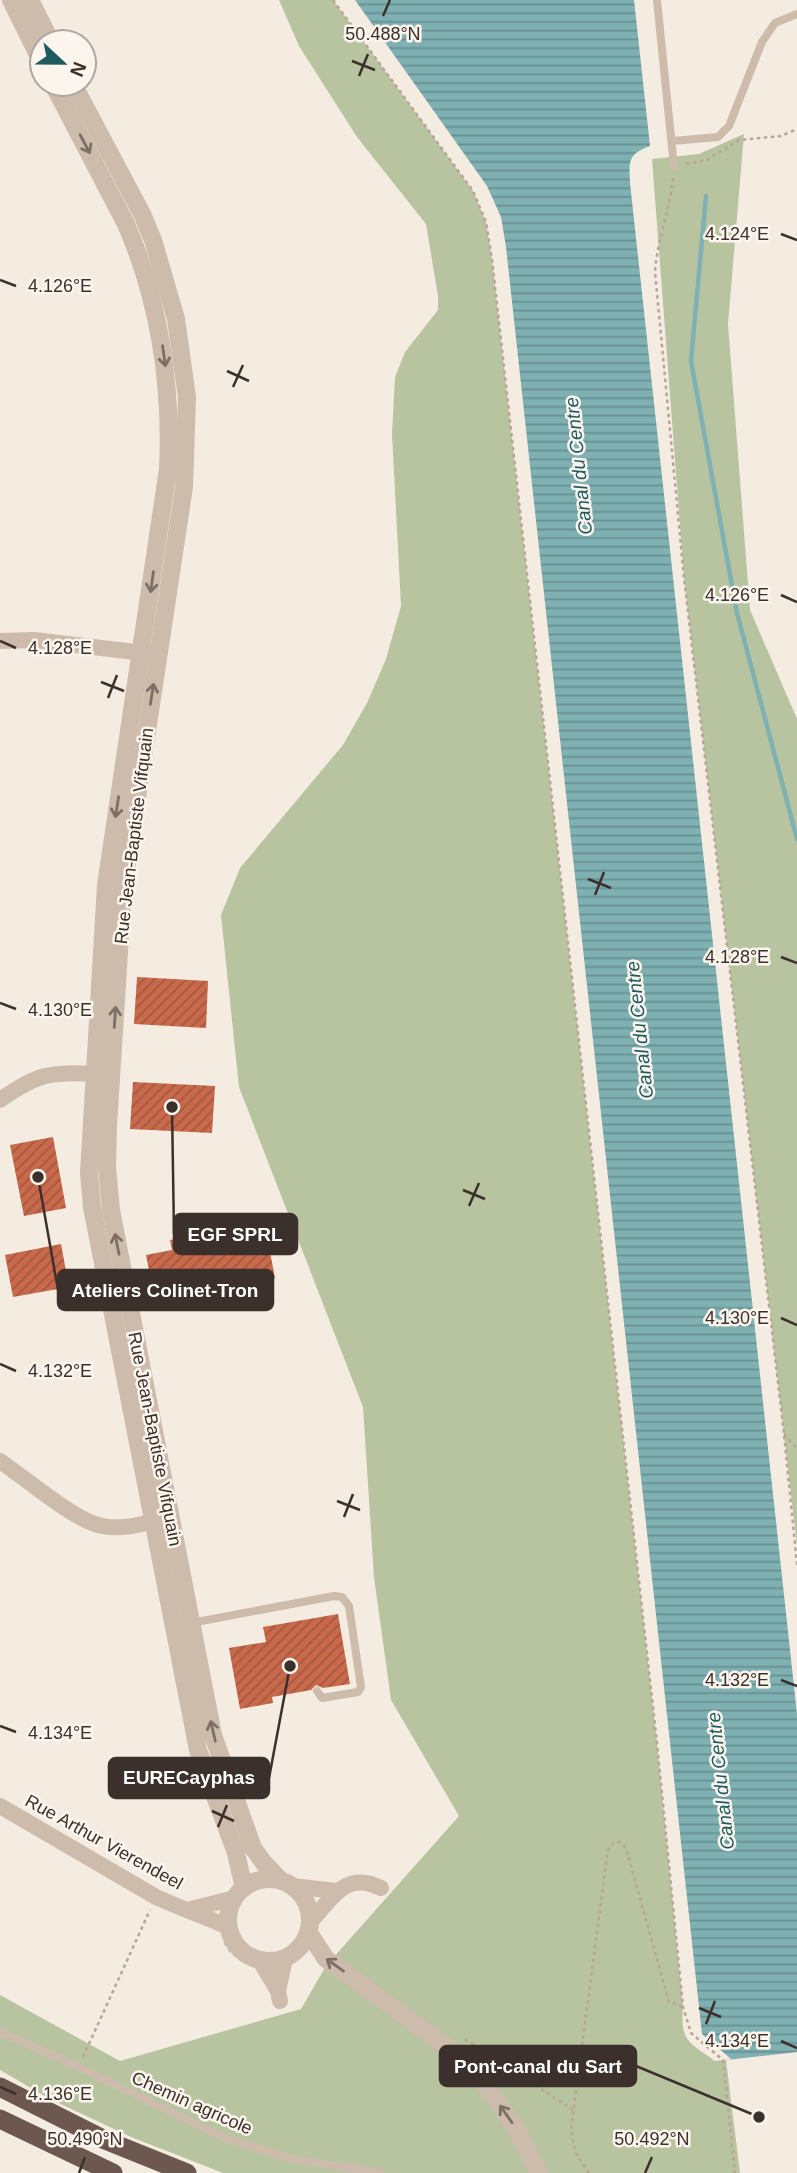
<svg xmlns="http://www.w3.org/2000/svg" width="797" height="2173" viewBox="0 0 797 2173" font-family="Helvetica,sans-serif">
<defs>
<pattern id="water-rules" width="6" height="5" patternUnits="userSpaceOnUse" patternTransform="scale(1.75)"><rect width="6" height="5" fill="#7fb0b2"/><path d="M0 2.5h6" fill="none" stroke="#699091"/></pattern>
<pattern id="building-hatch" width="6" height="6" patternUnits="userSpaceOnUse" patternTransform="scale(1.75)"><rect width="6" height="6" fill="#c8694b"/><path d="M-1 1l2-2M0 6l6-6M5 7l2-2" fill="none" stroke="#a4573f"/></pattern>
</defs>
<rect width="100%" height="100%" fill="#f4ebe1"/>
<g fill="#b8c4a0">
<path d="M279,0H333L473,191L486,222L492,259L657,1743L683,2007C680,2042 689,2042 715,2061L797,2052V2173H547L504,2101L333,1958L459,1816L391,1700L374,1577L363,1407L239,1087L221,915L240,868L343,745L367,703L386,659L401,606L392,434L395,377L405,352L438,310V296L426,224L357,137L299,46Z"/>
<polygon points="744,134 728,324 750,610 797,719 797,1546 684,578 652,159 699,154"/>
<polygon points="326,1966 443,2051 489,2099 533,2173 223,2173 131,2137 48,2098 0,2070 0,1995 120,2061 301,2009"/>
</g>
<path fill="url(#water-rules)" d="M355,0H634L650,146C628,154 629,161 630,183L797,1714V2173L731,2059L702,2034L506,247L501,217L487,186Z"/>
<polygon fill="#f4ebe1" points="797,2052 797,2173 740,2173 726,2060"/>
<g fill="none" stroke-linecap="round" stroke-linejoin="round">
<polyline stroke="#7fb0b2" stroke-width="4.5" points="706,196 691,361 737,613 797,839"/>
</g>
<g fill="url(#building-hatch)">
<polygon points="137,977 208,981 206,1028 134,1024"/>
<polygon points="133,1082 215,1086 212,1133 130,1129"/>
<polygon points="53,1137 66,1208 24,1216 10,1145"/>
<polygon points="264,1221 275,1278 179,1297 180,1302 156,1306 146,1255 172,1250 170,1240"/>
<polygon points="61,1244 69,1287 13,1297 5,1255"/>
<polygon points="338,1614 350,1684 323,1688 316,1685 311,1690 272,1697 273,1703 240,1709 229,1648 266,1642 263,1627"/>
</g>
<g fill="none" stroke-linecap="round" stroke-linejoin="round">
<g stroke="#b9a596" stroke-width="2.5" stroke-dasharray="3.5 3.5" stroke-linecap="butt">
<polyline points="333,0 473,191 486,222 492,259 657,1743 683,2007 691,2033 723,2060 735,2173"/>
<polyline points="686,164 707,160 739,140 781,136 797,129"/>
<path d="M673,178C670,210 657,240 655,272L684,578L784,1434L797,1565"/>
<polyline points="784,1434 797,1449"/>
<polyline points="225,1943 231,1952 245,1963"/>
<polyline points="465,2039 573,2110"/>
<polyline points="83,2057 150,1910"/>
<polyline points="589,2173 575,2152 571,2129 605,1872 608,1850 613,1843 620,1842 626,1848 669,2002 682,2007"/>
</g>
<g stroke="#cdbbac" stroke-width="8">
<polyline points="657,0 674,167"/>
<polyline points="672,141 718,137 729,126 762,42 775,23 797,14"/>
<polyline points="191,1623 334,1596 342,1597 349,1606 361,1687 358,1692 322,1698 317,1691"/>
<polyline points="0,2032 68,2062 227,2139 292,2159 380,2173"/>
</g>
<g stroke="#cdbbac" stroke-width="16">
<polyline points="0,641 34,640 152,654"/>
<path d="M0,1100C44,1069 53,1073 105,1074"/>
<path d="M0,1461C25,1478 68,1515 95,1524C117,1532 144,1524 165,1518"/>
<path d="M0,1806L156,1897C180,1908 204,1916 228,1927"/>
<polyline points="292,1886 336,1891"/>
<polyline points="191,1909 235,1898"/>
<path d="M311,1921C332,1899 345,1870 381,1888"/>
<polyline points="260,1961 278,1991 280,2001"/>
<polyline points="278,1991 285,1959"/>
</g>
<g stroke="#cdbbac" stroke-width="18">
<polyline points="11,0 42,63"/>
<polyline points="30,0 51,42"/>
<path d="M53,84L126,224C160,303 172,383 168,469L106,885L89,1173L92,1207L198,1750L236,1853L244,1888"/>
<polyline points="73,84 142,214 153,240 176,319 187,397 184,487 123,889 108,1126 107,1167 111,1210 213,1735 253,1848 264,1863 280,1880"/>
<circle cx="269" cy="1920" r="41"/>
<polyline points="309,1933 326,1959 446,2046 467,2066 490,2091 515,2127 539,2173"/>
</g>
<g stroke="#6c584f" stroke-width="19">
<polyline points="0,2087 105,2140 187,2173"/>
<polyline points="0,2119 113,2173"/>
</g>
</g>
<defs><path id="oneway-shaft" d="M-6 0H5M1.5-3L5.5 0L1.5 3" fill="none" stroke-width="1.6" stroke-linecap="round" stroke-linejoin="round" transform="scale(1.75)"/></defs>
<g stroke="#7d6f65">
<use href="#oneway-shaft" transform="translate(85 144) rotate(62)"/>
<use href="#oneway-shaft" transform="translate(164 356) rotate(82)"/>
<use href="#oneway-shaft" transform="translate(152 582) rotate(98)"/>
<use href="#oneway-shaft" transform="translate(152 694) rotate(-81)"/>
<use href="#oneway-shaft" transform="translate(117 807) rotate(99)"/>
<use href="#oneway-shaft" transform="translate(115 1017) rotate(-86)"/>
<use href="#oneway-shaft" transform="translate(117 1244) rotate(-101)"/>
<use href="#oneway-shaft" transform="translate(213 1731) rotate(-103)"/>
<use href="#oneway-shaft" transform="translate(335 1965) rotate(-145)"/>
<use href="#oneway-shaft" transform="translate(506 2114) rotate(-125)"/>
</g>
<path fill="none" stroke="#3b302b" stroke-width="2.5" d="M383,16L390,0M352,61L375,70M359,76L368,54M781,234L797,240M0,280L16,286M227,371L249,381M233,387L243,365M781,595L797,602M0,641L16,648M101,682L124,691M108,698L117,675M588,879L611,888M595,895L604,872M781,957L797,963M0,1003L16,1009M463,1190L485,1199M469,1206L479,1183M781,1318L797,1325M0,1364L16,1371M337,1501L360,1510M344,1517L353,1494M781,1680L797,1686M0,1726L16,1732M212,1811L234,1821M218,1827L227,1805M699,2008L721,2017M706,2024L715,2001M781,2041L797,2048M0,2087L16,2094M79,2173L85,2157M645,2173L652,2157"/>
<g text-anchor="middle" stroke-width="5" stroke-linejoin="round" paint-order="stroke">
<g font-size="18" fill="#3b302b" stroke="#fbf5ee">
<text transform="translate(134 836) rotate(-83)" y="6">Rue Jean-Baptiste Vifquain</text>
<text transform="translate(155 1439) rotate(79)" y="6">Rue Jean-Baptiste Vifquain</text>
<text transform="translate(104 1842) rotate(29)" y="6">Rue Arthur Vierendeel</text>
<text transform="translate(192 2103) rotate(24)" y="6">Chemin agricole</text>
</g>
<g font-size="19" font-style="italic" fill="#1f5a5e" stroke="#fbf5ee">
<text transform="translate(578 466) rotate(-96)" y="7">Canal du Centre</text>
<text transform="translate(639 1030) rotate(-96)" y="7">Canal du Centre</text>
<text transform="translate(720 1781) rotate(-96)" y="7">Canal du Centre</text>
</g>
</g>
<g font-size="18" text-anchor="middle" fill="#3b302b" stroke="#fbf5ee" stroke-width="5" stroke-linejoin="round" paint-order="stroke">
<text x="383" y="40">50.488°N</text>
<text x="737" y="240">4.124°E</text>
<text x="60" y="292">4.126°E</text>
<text x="737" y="601">4.126°E</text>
<text x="60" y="654">4.128°E</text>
<text x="737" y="963">4.128°E</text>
<text x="60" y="1016">4.130°E</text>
<text x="737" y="1324">4.130°E</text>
<text x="60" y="1377">4.132°E</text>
<text x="737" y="1686">4.132°E</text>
<text x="60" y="1739">4.134°E</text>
<text x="737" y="2047">4.134°E</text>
<text x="60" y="2100">4.136°E</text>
<text x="85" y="2145">50.490°N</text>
<text x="652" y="2145">50.492°N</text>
</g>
<path fill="none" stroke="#3b302b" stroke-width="2.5" d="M172 1107L174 1234M38 1177L58 1290M290 1666L269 1778M759 2117L636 2066"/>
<g fill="#3b302b" stroke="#fbf5ee" stroke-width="2.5">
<circle cx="172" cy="1107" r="7"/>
<circle cx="38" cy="1177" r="7"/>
<circle cx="290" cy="1666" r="7"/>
<circle cx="759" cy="2117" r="7"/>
</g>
<g fill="#3b302b" stroke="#3b302b" stroke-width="2.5">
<rect x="174" y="1214" width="123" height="40" rx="7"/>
<rect x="58" y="1270" width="215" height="40" rx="7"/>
<rect x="109" y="1758" width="160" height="40" rx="7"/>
<rect x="440" y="2046" width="196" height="40" rx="7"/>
</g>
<g font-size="19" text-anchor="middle" font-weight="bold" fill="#fff">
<text x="235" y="1241">EGF SPRL</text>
<text x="165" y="1297">Ateliers Colinet-Tron</text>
<text x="189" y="1784">EURECayphas</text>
<text x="538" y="2073">Pont-canal du Sart</text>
</g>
<g transform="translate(63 63) rotate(112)"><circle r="33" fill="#fbf5ee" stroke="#aea6a0" stroke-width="2"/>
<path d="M0-5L12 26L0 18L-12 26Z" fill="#1f5a5e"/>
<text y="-10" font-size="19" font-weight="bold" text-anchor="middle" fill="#3b302b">N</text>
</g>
</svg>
